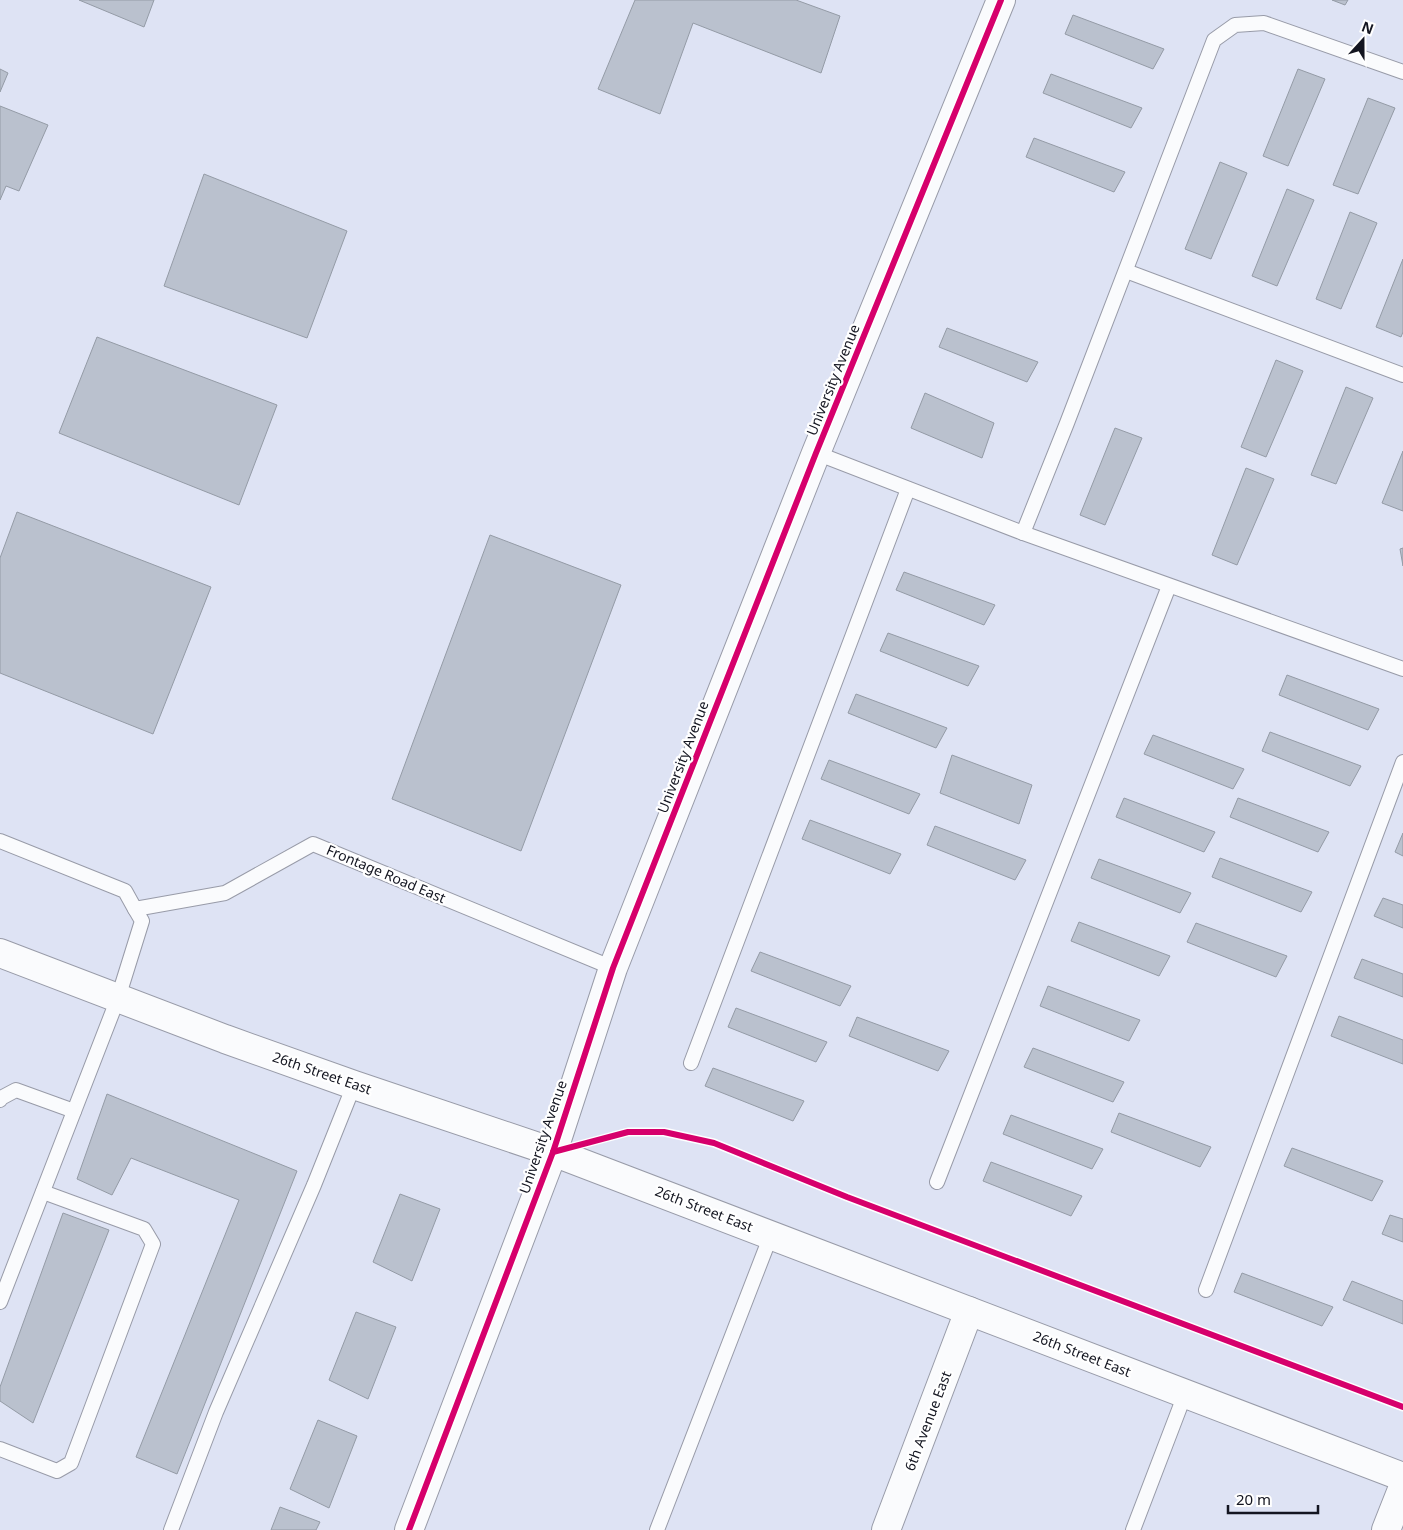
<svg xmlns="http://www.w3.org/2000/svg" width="1403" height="1530" viewBox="0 0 1403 1530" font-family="'Noto Sans',sans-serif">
<rect width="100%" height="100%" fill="#dee3f4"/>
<g fill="#bac1ce" stroke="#949ba6">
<polygon points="79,0 154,0 144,27"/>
<polygon points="635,0 796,0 840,16 821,73 693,23 660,114 598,89"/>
<polygon points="1332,0 1348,0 1345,5"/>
<polygon points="1073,15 1164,49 1153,69 1065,34"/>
<polygon points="0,69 8,73 0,92"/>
<polygon points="1298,69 1325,79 1288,166 1263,156"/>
<polygon points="1051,74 1142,108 1131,128 1043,93"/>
<polygon points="1368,98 1395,108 1358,194 1333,185"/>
<polygon points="0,106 48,125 19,191 6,186 0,200"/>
<polygon points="1034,138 1125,172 1114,192 1026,157"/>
<polygon points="1220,162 1247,173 1211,259 1185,249"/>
<polygon points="204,174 347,231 307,338 164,286"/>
<polygon points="1287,189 1314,200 1277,286 1252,276"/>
<polygon points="1350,212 1377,223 1341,309 1316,299"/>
<polygon points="1403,259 1403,332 1401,337 1376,327"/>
<polygon points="947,328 1038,362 1027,382 939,347"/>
<polygon points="97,337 277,405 239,505 59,433"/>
<polygon points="1276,360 1303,371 1266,457 1241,447"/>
<polygon points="1346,387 1373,398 1336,484 1311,475"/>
<polygon points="925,393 994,423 982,458 911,428"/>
<polygon points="1115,428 1142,438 1105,525 1080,515"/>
<polygon points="1403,451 1403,511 1382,503"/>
<polygon points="1246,468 1274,479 1237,565 1212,555"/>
<polygon points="17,512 211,587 153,734 0,673 0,558"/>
<polygon points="490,535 621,585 521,851 392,799"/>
<polygon points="1403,548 1403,566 1400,549"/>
<polygon points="904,572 995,605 984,625 896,590"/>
<polygon points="888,633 979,666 968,686 880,651"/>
<polygon points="1287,675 1379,709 1368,730 1279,695"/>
<polygon points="856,694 947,728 936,748 848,713"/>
<polygon points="1270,732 1361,766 1350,786 1262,751"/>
<polygon points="1153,735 1244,769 1233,789 1144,754"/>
<polygon points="952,755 1032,785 1019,824 940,793"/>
<polygon points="829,760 920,794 909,814 821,779"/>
<polygon points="1124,798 1215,832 1204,852 1116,817"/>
<polygon points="1238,798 1329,832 1318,852 1230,817"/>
<polygon points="810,820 901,854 890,874 802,839"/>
<polygon points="935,826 1026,860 1015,880 927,845"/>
<polygon points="1403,833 1403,856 1395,852"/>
<polygon points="1220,858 1312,892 1301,912 1212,877"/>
<polygon points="1099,859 1191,893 1180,913 1091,878"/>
<polygon points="1383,898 1403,905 1403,928 1374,916"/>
<polygon points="1079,922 1170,956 1159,976 1071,941"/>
<polygon points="1196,923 1287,956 1276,977 1187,942"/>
<polygon points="760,952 851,986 840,1006 751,971"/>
<polygon points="1362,959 1403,974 1403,997 1354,978"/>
<polygon points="1048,986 1140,1020 1129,1041 1040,1006"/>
<polygon points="736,1008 827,1042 816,1062 728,1027"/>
<polygon points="1339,1016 1403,1040 1403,1064 1331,1036"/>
<polygon points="857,1017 949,1051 938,1071 849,1036"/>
<polygon points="1033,1048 1124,1082 1113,1102 1024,1067"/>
<polygon points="713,1068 804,1101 793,1121 705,1086"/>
<polygon points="107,1094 297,1171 177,1474 136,1457 239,1200 131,1158 112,1195 77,1179"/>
<polygon points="1119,1113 1211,1147 1200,1167 1111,1132"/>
<polygon points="1011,1115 1103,1149 1092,1169 1003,1134"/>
<polygon points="1292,1148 1383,1181 1372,1201 1284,1166"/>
<polygon points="991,1162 1082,1196 1071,1216 983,1181"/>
<polygon points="400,1194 440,1209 412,1281 373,1262"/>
<polygon points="63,1213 109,1230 33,1423 0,1401 0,1387"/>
<polygon points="1390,1215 1403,1219 1403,1242 1382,1234"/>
<polygon points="1242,1273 1333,1307 1322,1326 1234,1292"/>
<polygon points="1352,1281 1403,1301 1403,1324 1343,1300"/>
<polygon points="356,1312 396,1327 368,1399 329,1380"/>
<polygon points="318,1420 357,1436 329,1508 290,1489"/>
<polygon points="280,1507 320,1522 316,1530 271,1530"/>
</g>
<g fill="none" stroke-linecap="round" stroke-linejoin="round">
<g stroke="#989ba8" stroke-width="16">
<g id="service">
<polyline points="1126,271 1403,375"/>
<polyline points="816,453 1023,533 1403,669"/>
<polyline points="1023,533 1067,423 1214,40 1235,25 1264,23 1403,72"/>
<polyline points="0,841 125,891 135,909 225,893 313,844 613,968"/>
<polyline points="691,1063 908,489"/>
<polyline points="0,1100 1,1098 16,1090 74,1111"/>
<polyline points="937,1182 1169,586"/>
<polyline points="1206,1290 1403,762"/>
<polyline points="0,1302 118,998 142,921 135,909"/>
<polyline points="0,1449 57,1471 71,1463 153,1244 144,1229 43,1192"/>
<polyline points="171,1530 216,1412 314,1185 354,1085"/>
<polyline points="657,1530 771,1235"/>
<polyline points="1133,1530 1185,1394"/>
</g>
</g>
<g stroke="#989ba8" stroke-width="30">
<g id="minor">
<polyline points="886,1530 969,1311"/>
<polyline points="1386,1530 1403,1487"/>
</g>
</g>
<g stroke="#989ba8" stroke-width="30">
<polyline id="tertiary" points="409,1530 553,1152 613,968 816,453 1001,0"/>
</g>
<g stroke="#989ba8" stroke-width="30">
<polyline id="secondary" points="0,953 225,1039 354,1085 553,1152 1403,1477"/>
</g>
<use href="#service" stroke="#fafbfd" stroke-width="14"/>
<use href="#minor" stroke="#fafbfd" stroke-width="28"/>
<use href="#tertiary" stroke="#fafbfd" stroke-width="28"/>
<use href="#secondary" stroke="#fafbfd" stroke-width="28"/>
<g stroke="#fff" stroke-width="9">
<g id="cycleway">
<polyline points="553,1152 628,1132 664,1132 714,1143 847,1197 1403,1407"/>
<polyline points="409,1530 553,1152 613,968 816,453 1001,0"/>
</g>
</g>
<use href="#cycleway" stroke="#d6006c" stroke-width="6"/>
</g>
<g text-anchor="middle" stroke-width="4.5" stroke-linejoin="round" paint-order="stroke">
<g font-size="14" fill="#131520" stroke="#fff">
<text transform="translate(833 380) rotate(-68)" y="5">University Avenue</text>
<text transform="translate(683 757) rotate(-69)" y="5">University Avenue</text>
<text transform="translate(386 874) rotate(23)" y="5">Frontage Road East</text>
<text transform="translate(322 1073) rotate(19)" y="5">26th Street East</text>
<text transform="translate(543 1137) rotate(-71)" y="5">University Avenue</text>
<text transform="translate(704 1209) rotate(21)" y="5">26th Street East</text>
<text transform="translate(1082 1354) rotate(21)" y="5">26th Street East</text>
<text transform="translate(928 1421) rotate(-69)" y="5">6th Avenue East</text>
</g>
</g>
<g transform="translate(1363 40) rotate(21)" stroke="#ffffff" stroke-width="4" paint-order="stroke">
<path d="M0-4L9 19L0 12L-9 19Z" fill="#131520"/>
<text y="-8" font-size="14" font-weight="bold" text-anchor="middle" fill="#131520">N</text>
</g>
<path d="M1228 1505v8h90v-8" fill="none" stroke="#131520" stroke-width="2.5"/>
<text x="1236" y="1505" font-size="15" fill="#131520" stroke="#ffffff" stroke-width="4" paint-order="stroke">20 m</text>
</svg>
